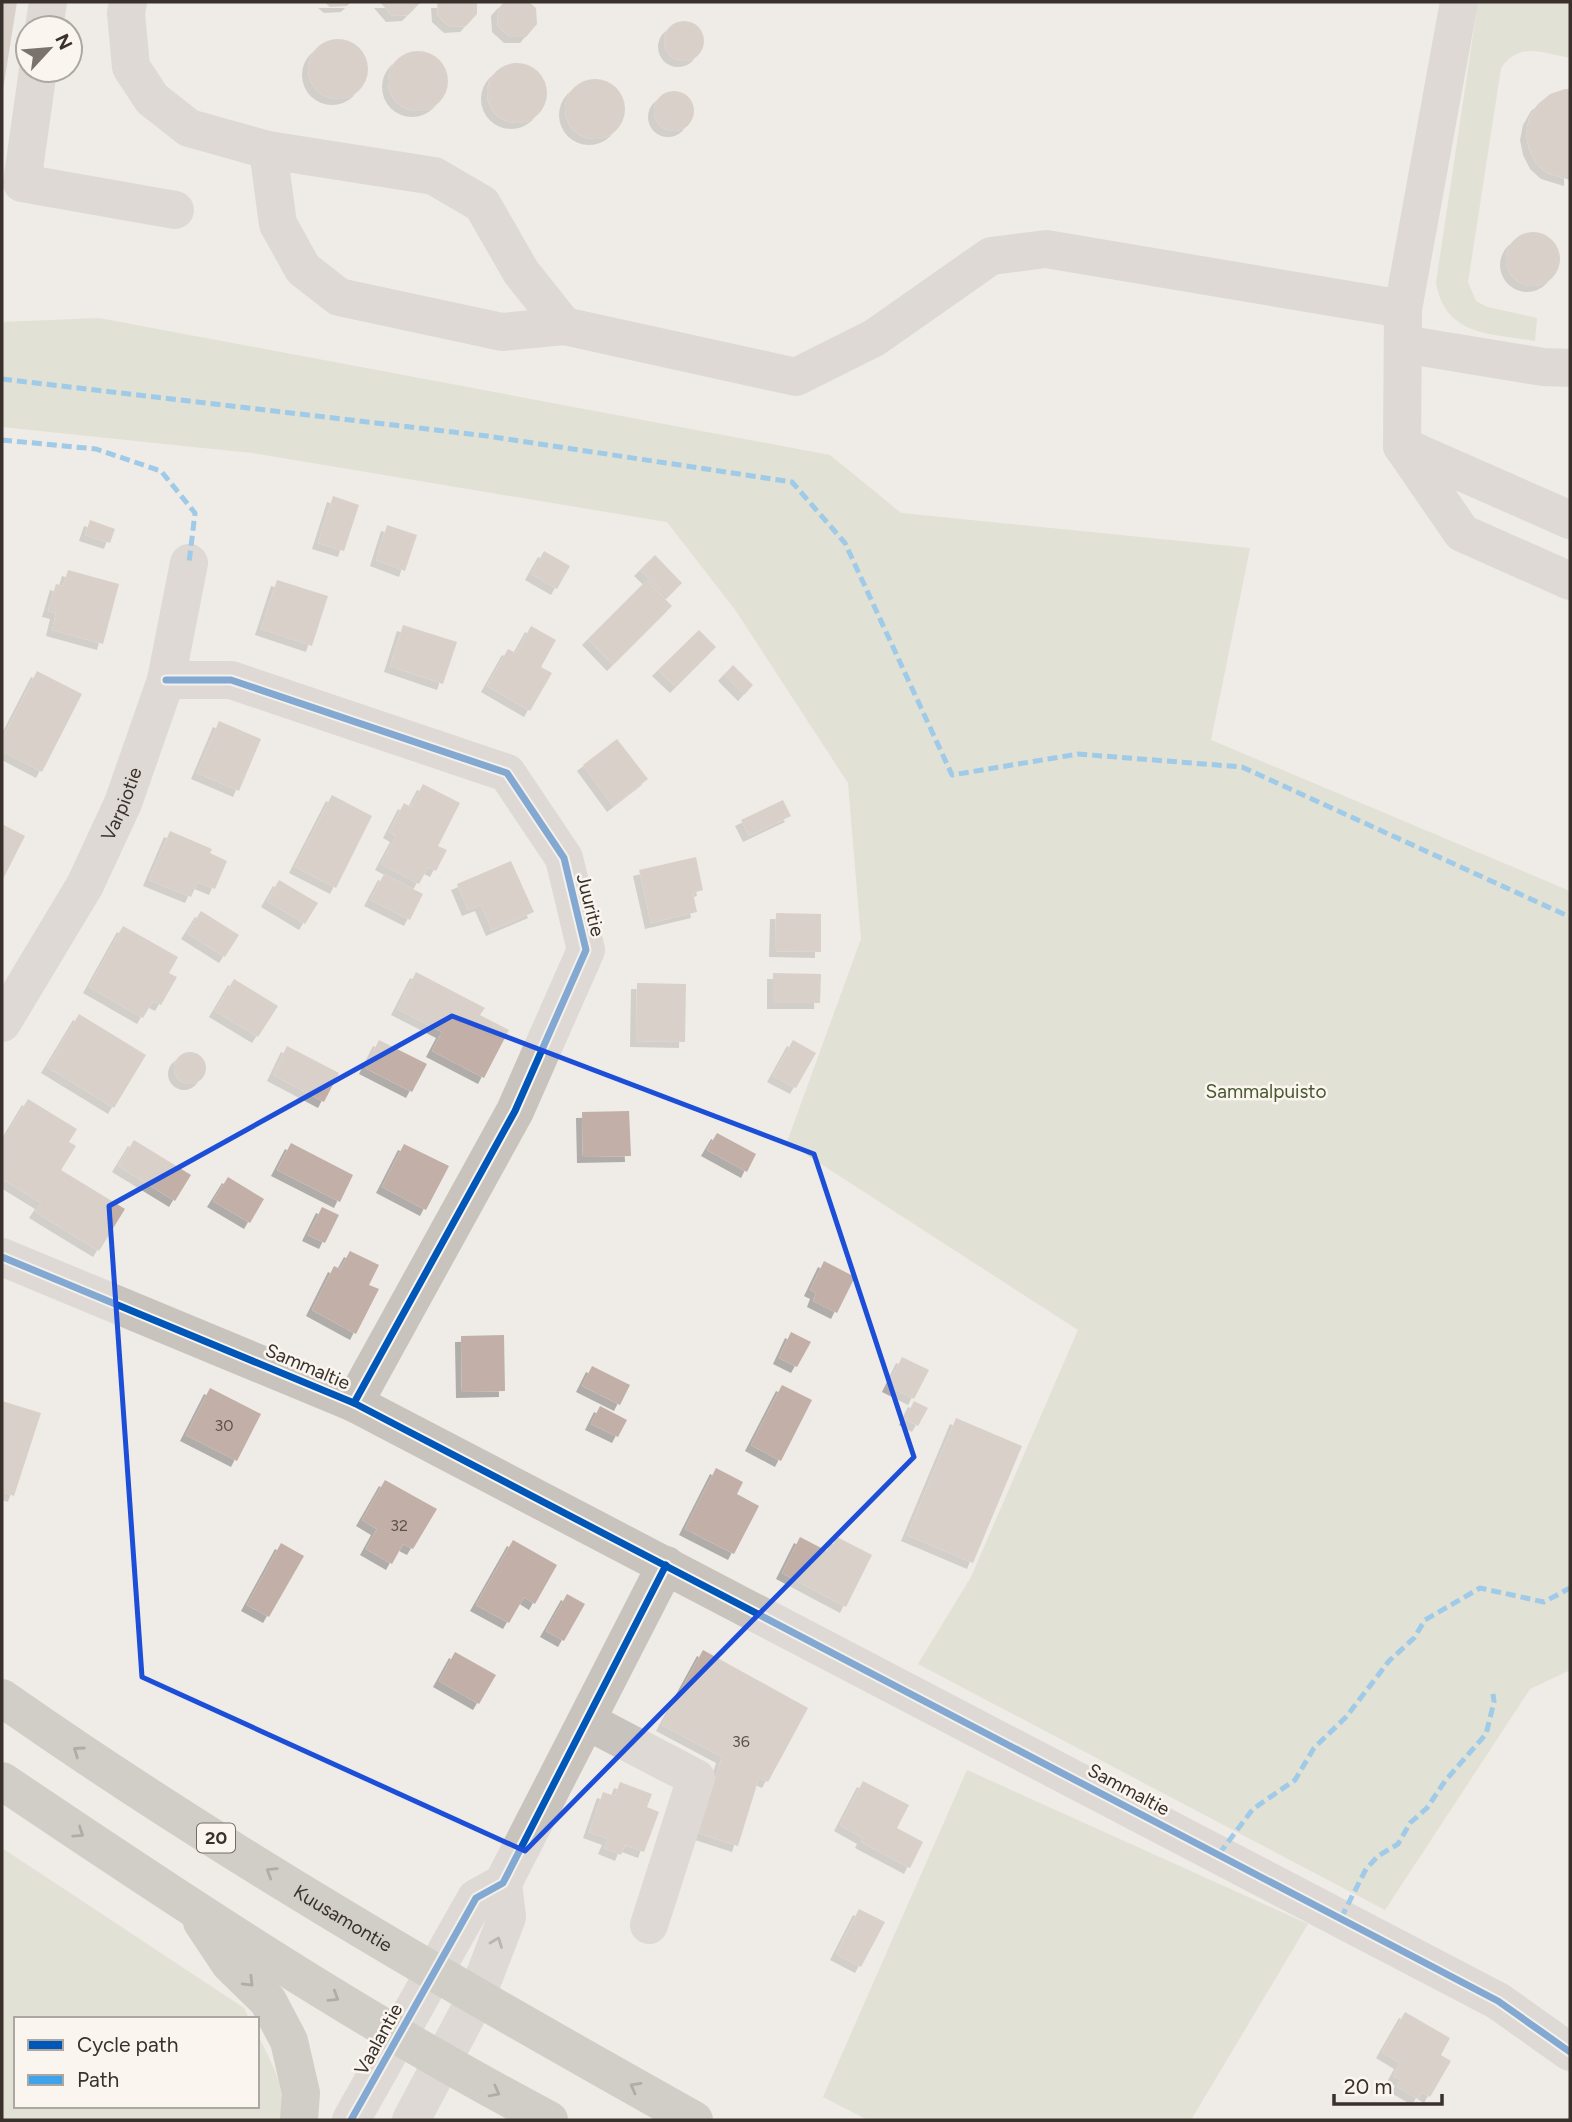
<svg xmlns="http://www.w3.org/2000/svg" width="1572" height="2122" viewBox="0 0 1572 2122" font-family="Figtree,sans-serif">
<defs>
<filter id="shadow"><feDropShadow dx="-6" dy="6" stdDeviation="0" flood-color="#0004"/></filter>
</defs>
<rect width="100%" height="100%" fill="#efebe6"/>
<g fill="#d0d4c1">
<path d="M1478,2H1570V58C1542,53 1520,41 1501,68L1468,282L1476,301L1487,307L1537,318L1535,341C1491,333 1446,337 1436,283Z"/>
<polygon points="99,318 830,455 901,513 1250,548 1211,740 1570,891 1570,1670 1530,1689 1385,1910 918,1664 971,1577 1078,1330 787,1142 861,939 848,783 736,611 667,522 252,453 2,427 2,322"/>
<polygon points="967,1770 1308,1924 1191,2120 868,2120 823,2097"/>
<path d="M2,1848L244,2008L249,2019H16V2106H257V2034C271,2061 287,2089 282,2120H2Z"/>
</g>
<g fill="#c2b0a8" filter="url(#shadow)">
<polygon points="2,2 17,2 3,90 2,90"/>
<polygon points="324,2 351,2 347,6 330,7"/>
<polygon points="380,2 421,2 408,15 392,16"/>
<polygon points="437,2 477,2 477,14 466,26 450,27 438,16"/>
<polygon points="504,2 529,2 536,8 537,24 526,37 510,37 498,26 497,10"/>
<circle cx="684" cy="41" r="20"/>
<circle cx="338" cy="69" r="30"/>
<circle cx="418" cy="81" r="30"/>
<circle cx="517" cy="93" r="30"/>
<circle cx="595" cy="109" r="30"/>
<polygon points="1565,89 1570,89 1570,180 1547,173 1536,163 1529,149 1526,134 1529,119 1537,105 1550,94"/>
<circle cx="674" cy="111" r="20"/>
<circle cx="1533" cy="259" r="27"/>
<polygon points="333,496 359,505 344,551 318,543"/>
<polygon points="90,520 115,529 110,543 85,535"/>
<polygon points="387,525 417,535 405,571 376,560"/>
<polygon points="544,551 570,566 557,589 531,574"/>
<polygon points="655,555 682,583 668,597 640,570"/>
<polygon points="68,570 119,584 103,644 52,630 56,613 48,611 56,584 63,586"/>
<polygon points="277,580 328,596 312,646 261,629"/>
<polygon points="647,580 672,606 613,665 588,639"/>
<polygon points="403,625 457,642 443,684 390,666"/>
<polygon points="531,626 556,640 541,667 552,673 530,711 487,686 508,649 516,653"/>
<polygon points="699,630 716,647 676,687 658,670"/>
<polygon points="733,665 753,685 744,695 724,675"/>
<polygon points="37,671 82,694 42,772 2,751 2,739"/>
<polygon points="219,721 261,739 239,791 197,773"/>
<polygon points="617,739 648,779 613,806 583,765"/>
<polygon points="423,784 460,803 438,846 447,850 436,871 428,867 419,884 381,864 396,836 389,832 404,803 411,807"/>
<polygon points="332,795 372,816 336,888 295,867"/>
<polygon points="783,800 791,816 749,836 741,820"/>
<polygon points="2,824 25,836 2,881"/>
<polygon points="170,831 212,849 210,853 227,861 215,889 198,882 191,897 149,880"/>
<polygon points="696,857 703,890 693,893 697,912 651,923 639,870"/>
<polygon points="511,861 534,912 492,930 481,905 468,910 457,884"/>
<polygon points="384,874 423,894 410,920 370,900"/>
<polygon points="279,880 318,903 305,924 267,901"/>
<polygon points="201,911 239,935 225,957 187,933"/>
<polygon points="776,913 821,914 821,952 775,951"/>
<polygon points="123,926 178,957 169,973 177,977 161,1005 153,1001 143,1018 89,987"/>
<polygon points="416,972 485,1008 480,1015 509,1030 484,1078 432,1051 442,1032 397,1009"/>
<polygon points="773,973 821,974 820,1003 773,1003"/>
<polygon points="234,979 278,1006 258,1037 215,1011"/>
<polygon points="637,983 686,984 685,1042 636,1041"/>
<polygon points="79,1014 146,1055 114,1108 47,1067"/>
<polygon points="379,1040 427,1064 412,1092 365,1068"/>
<polygon points="793,1040 816,1053 796,1088 773,1076"/>
<polygon points="287,1046 339,1073 324,1102 273,1075"/>
<circle cx="190" cy="1068" r="16"/>
<polygon points="28,1099 77,1129 69,1142 76,1146 61,1170 125,1209 99,1251 35,1212 41,1203 2,1179 2,1142"/>
<polygon points="629,1111 631,1156 583,1157 582,1112"/>
<polygon points="717,1133 756,1154 747,1172 707,1150"/>
<polygon points="134,1140 191,1175 175,1201 118,1166"/>
<polygon points="291,1143 353,1175 340,1202 277,1170"/>
<polygon points="404,1144 449,1166 426,1210 382,1187"/>
<polygon points="228,1177 264,1199 250,1223 213,1201"/>
<polygon points="322,1207 339,1215 325,1243 308,1235"/>
<polygon points="350,1251 379,1265 369,1285 379,1289 356,1334 312,1310 334,1266 340,1269"/>
<polygon points="824,1261 855,1277 837,1313 813,1301 816,1293 810,1290"/>
<polygon points="791,1332 811,1342 797,1367 779,1358"/>
<polygon points="504,1335 505,1391 462,1392 461,1336"/>
<polygon points="902,1357 929,1370 914,1399 888,1386"/>
<polygon points="592,1366 630,1385 620,1405 582,1386"/>
<polygon points="782,1385 812,1400 781,1461 751,1445"/>
<polygon points="210,1388 261,1414 237,1461 186,1435"/>
<polygon points="2,1401 41,1413 14,1496 2,1492"/>
<polygon points="914,1401 928,1408 918,1426 905,1419"/>
<polygon points="600,1406 627,1420 618,1437 591,1424"/>
<polygon points="956,1418 1022,1446 973,1563 907,1535"/>
<polygon points="716,1468 743,1482 737,1494 759,1506 734,1554 685,1529"/>
<polygon points="385,1480 437,1509 413,1549 403,1544 392,1564 366,1549 377,1529 362,1520"/>
<polygon points="800,1537 829,1552 837,1537 872,1555 846,1607 782,1573"/>
<polygon points="513,1540 557,1565 535,1604 524,1597 509,1623 476,1605"/>
<polygon points="281,1543 304,1556 269,1617 247,1605"/>
<polygon points="567,1594 585,1604 564,1641 546,1631"/>
<polygon points="703,1650 808,1708 768,1782 759,1778 738,1846 698,1833 722,1757 662,1725"/>
<polygon points="455,1652 496,1675 479,1704 439,1681"/>
<polygon points="863,1781 909,1805 897,1828 923,1842 910,1868 861,1842 863,1838 840,1825"/>
<polygon points="620,1782 652,1794 647,1807 659,1812 644,1852 625,1845 621,1855 604,1848 608,1839 589,1832 603,1792 615,1796"/>
<polygon points="859,1909 885,1922 861,1967 836,1954"/>
<polygon points="1405,2012 1450,2038 1441,2055 1451,2061 1430,2097 1422,2092 1418,2099 1397,2087 1401,2080 1393,2076 1400,2063 1382,2052"/>
</g>
<g fill="none" stroke-linecap="round" stroke-linejoin="round">
<g stroke="#c9c3be" stroke-width="38">
<polyline points="128,2 126,13 131,67 152,99 189,128 268,150 434,176 482,204 521,272 564,326 796,377 874,338 991,256 1046,249 1403,309"/>
<polyline points="1459,2 1403,309 1402,446 1462,533 1570,581"/>
<polyline points="44,28 48,2"/>
<polyline points="38,70 22,183 175,210"/>
<polyline points="268,150 278,224 303,269 339,297 502,332 564,326"/>
<polyline points="1403,344 1543,367 1570,368"/>
<polyline points="1402,446 1570,520"/>
<polyline points="166,680 231,680 507,773 564,858 586,950 515,1111 354,1403"/>
<path id="s1" d="M2,1023L85,885L123,803L166,680L189,563"/>
<polyline points="2,1257 354,1403 1498,2001 1570,2052"/>
<polyline points="587,1721 696,1778 649,1925"/>
<polyline points="351,2120 476,1898 503,1883 666,1565"/>
<polyline points="411,2120 476,1998 507,1917 503,1883"/>
</g>
<g stroke="#aeaaa5" stroke-width="38">
<path id="s2" d="M2,1698C223,1853 458,1988 694,2120"/>
<path d="M2,1781C180,1901 359,2020 549,2120"/>
<polyline points="202,1922 230,1964 268,2001 289,2041 301,2093 299,2120"/>
</g>
<g stroke="#3fa3eb" stroke-width="5" stroke-dasharray="10 5" stroke-linecap="butt">
<polyline points="2,379 487,436 792,482 845,543 952,775 1078,754 1242,767 1570,917"/>
<polyline points="2,440 96,449 161,471 195,513 189,563"/>
<polyline points="1219,1854 1253,1809 1295,1780 1314,1748 1346,1717 1389,1661 1414,1638 1425,1620 1480,1588 1544,1602 1570,1588"/>
<polyline points="1341,1918 1366,1869 1378,1856 1398,1844 1410,1823 1427,1808 1445,1781 1486,1734 1494,1702 1493,1694"/>
</g>
<g stroke="#faf5ef" stroke-width="11">
<g id="cycleway">
<polyline points="166,680 231,680 507,773 564,858 586,950 515,1111 354,1403"/>
<polyline points="2,1257 354,1403 1498,2001 1570,2052"/>
<polyline points="351,2120 476,1898 503,1883 666,1565"/>
</g>
</g>
<use href="#cycleway" stroke="#0057b8" stroke-width="7"/>
</g>
<defs><path id="oneway-chevron" d="M-2-3.5L2.5 0L-2 3.5" fill="none" stroke-width="1.6" stroke-linecap="round" stroke-linejoin="round" transform="scale(1.75)"/></defs>
<g stroke="#68615c">
<use href="#oneway-chevron" transform="translate(78 1751) rotate(-145)"/>
<use href="#oneway-chevron" transform="translate(79 1833) rotate(34)"/>
<use href="#oneway-chevron" transform="translate(271 1872) rotate(-148)"/>
<use href="#oneway-chevron" transform="translate(249 1982) rotate(45)"/>
<use href="#oneway-chevron" transform="translate(334 1997) rotate(32)"/>
<use href="#oneway-chevron" transform="translate(635 2087) rotate(-151)"/>
<use href="#oneway-chevron" transform="translate(495 2092) rotate(28)"/>
</g>
<use stroke="#7a736e" href="#oneway-chevron" transform="translate(497 1942) rotate(-69)"/>
<path d="M0 0H1572V2122H0ZM452,1016L814,1154L914,1457L525,1851L142,1677L109,1206Z" fill="#efebe6" fill-opacity=".55" fill-rule="evenodd"/>
<path fill="none" stroke="#1d4ed8" stroke-width="5" stroke-linejoin="round" d="M452,1016L814,1154L914,1457L525,1851L142,1677L109,1206Z"/>
<g text-anchor="middle" stroke-width="5" stroke-linejoin="round" paint-order="stroke">
<g font-size="16" fill="#5c514b">
<text x="224" y="1431">30</text>
<text x="399" y="1531">32</text>
<text x="741" y="1747">36</text>
</g>
<rect fill="#faf5ef" stroke="#746c66" stroke-width="2" x="197" y="1823.5" width="38" height="29" rx="5"/>
<g font-size="18" font-weight="bold" fill="#3a312c">
<text x="216" y="1844">20</text>
</g>
<g font-size="19" fill="#3a312c" stroke="#faf5ef">
<text dy="7" stroke="none"><textPath href="#s1" startOffset="250">Varpiotie</textPath></text>
<text transform="translate(591 905) rotate(76)" y="7">Juuritie</text>
<text transform="translate(308 1366) rotate(23)" y="7">Sammaltie</text>
<text transform="translate(1129 1789) rotate(28)" y="7">Sammaltie</text>
<text dy="7" stroke="none"><textPath href="#s2" startOffset="406">Kuusamontie</textPath></text>
<text transform="translate(378 2039) rotate(-61)" y="7">Vaalantie</text>
</g>
<g font-size="19" fill="#485830" stroke="#faf5ef">
<text x="1266" y="1098">Sammalpuisto</text>
</g>
</g>
<rect width="1572" height="2122" fill="none" stroke="#3a312c" stroke-width="7"/>
<rect x="14" y="2017" width="245" height="91" fill="#faf5ef" stroke="#ada7a1" stroke-width="2"/>
<rect x="28" y="2040" width="35" height="10" fill="#0057b8" stroke="#ada7a1" stroke-width="2"/>
<text x="77" y="2052" font-size="21" fill="#3a312c">Cycle path</text>
<rect x="28" y="2075" width="35" height="10" fill="#3fa3eb" stroke="#ada7a1" stroke-width="2"/>
<text x="77" y="2087" font-size="21" fill="#3a312c">Path</text>
<g transform="translate(49 49) rotate(64)"><circle r="33" fill="#faf5ef" stroke="#ada7a1" stroke-width="2"/>
<path d="M0-5L12 26L0 18L-12 26Z" fill="#79726d"/>
<text y="-10" font-size="19" font-weight="bold" text-anchor="middle" fill="#3a312c">N</text>
</g>
<path d="M1334 2094v10h108v-10" fill="none" stroke="#3a312c" stroke-width="3.5"/>
<text x="1344" y="2094" font-size="21" fill="#3a312c" stroke="#faf5ef" stroke-width="5" paint-order="stroke">20 m</text>
</svg>
